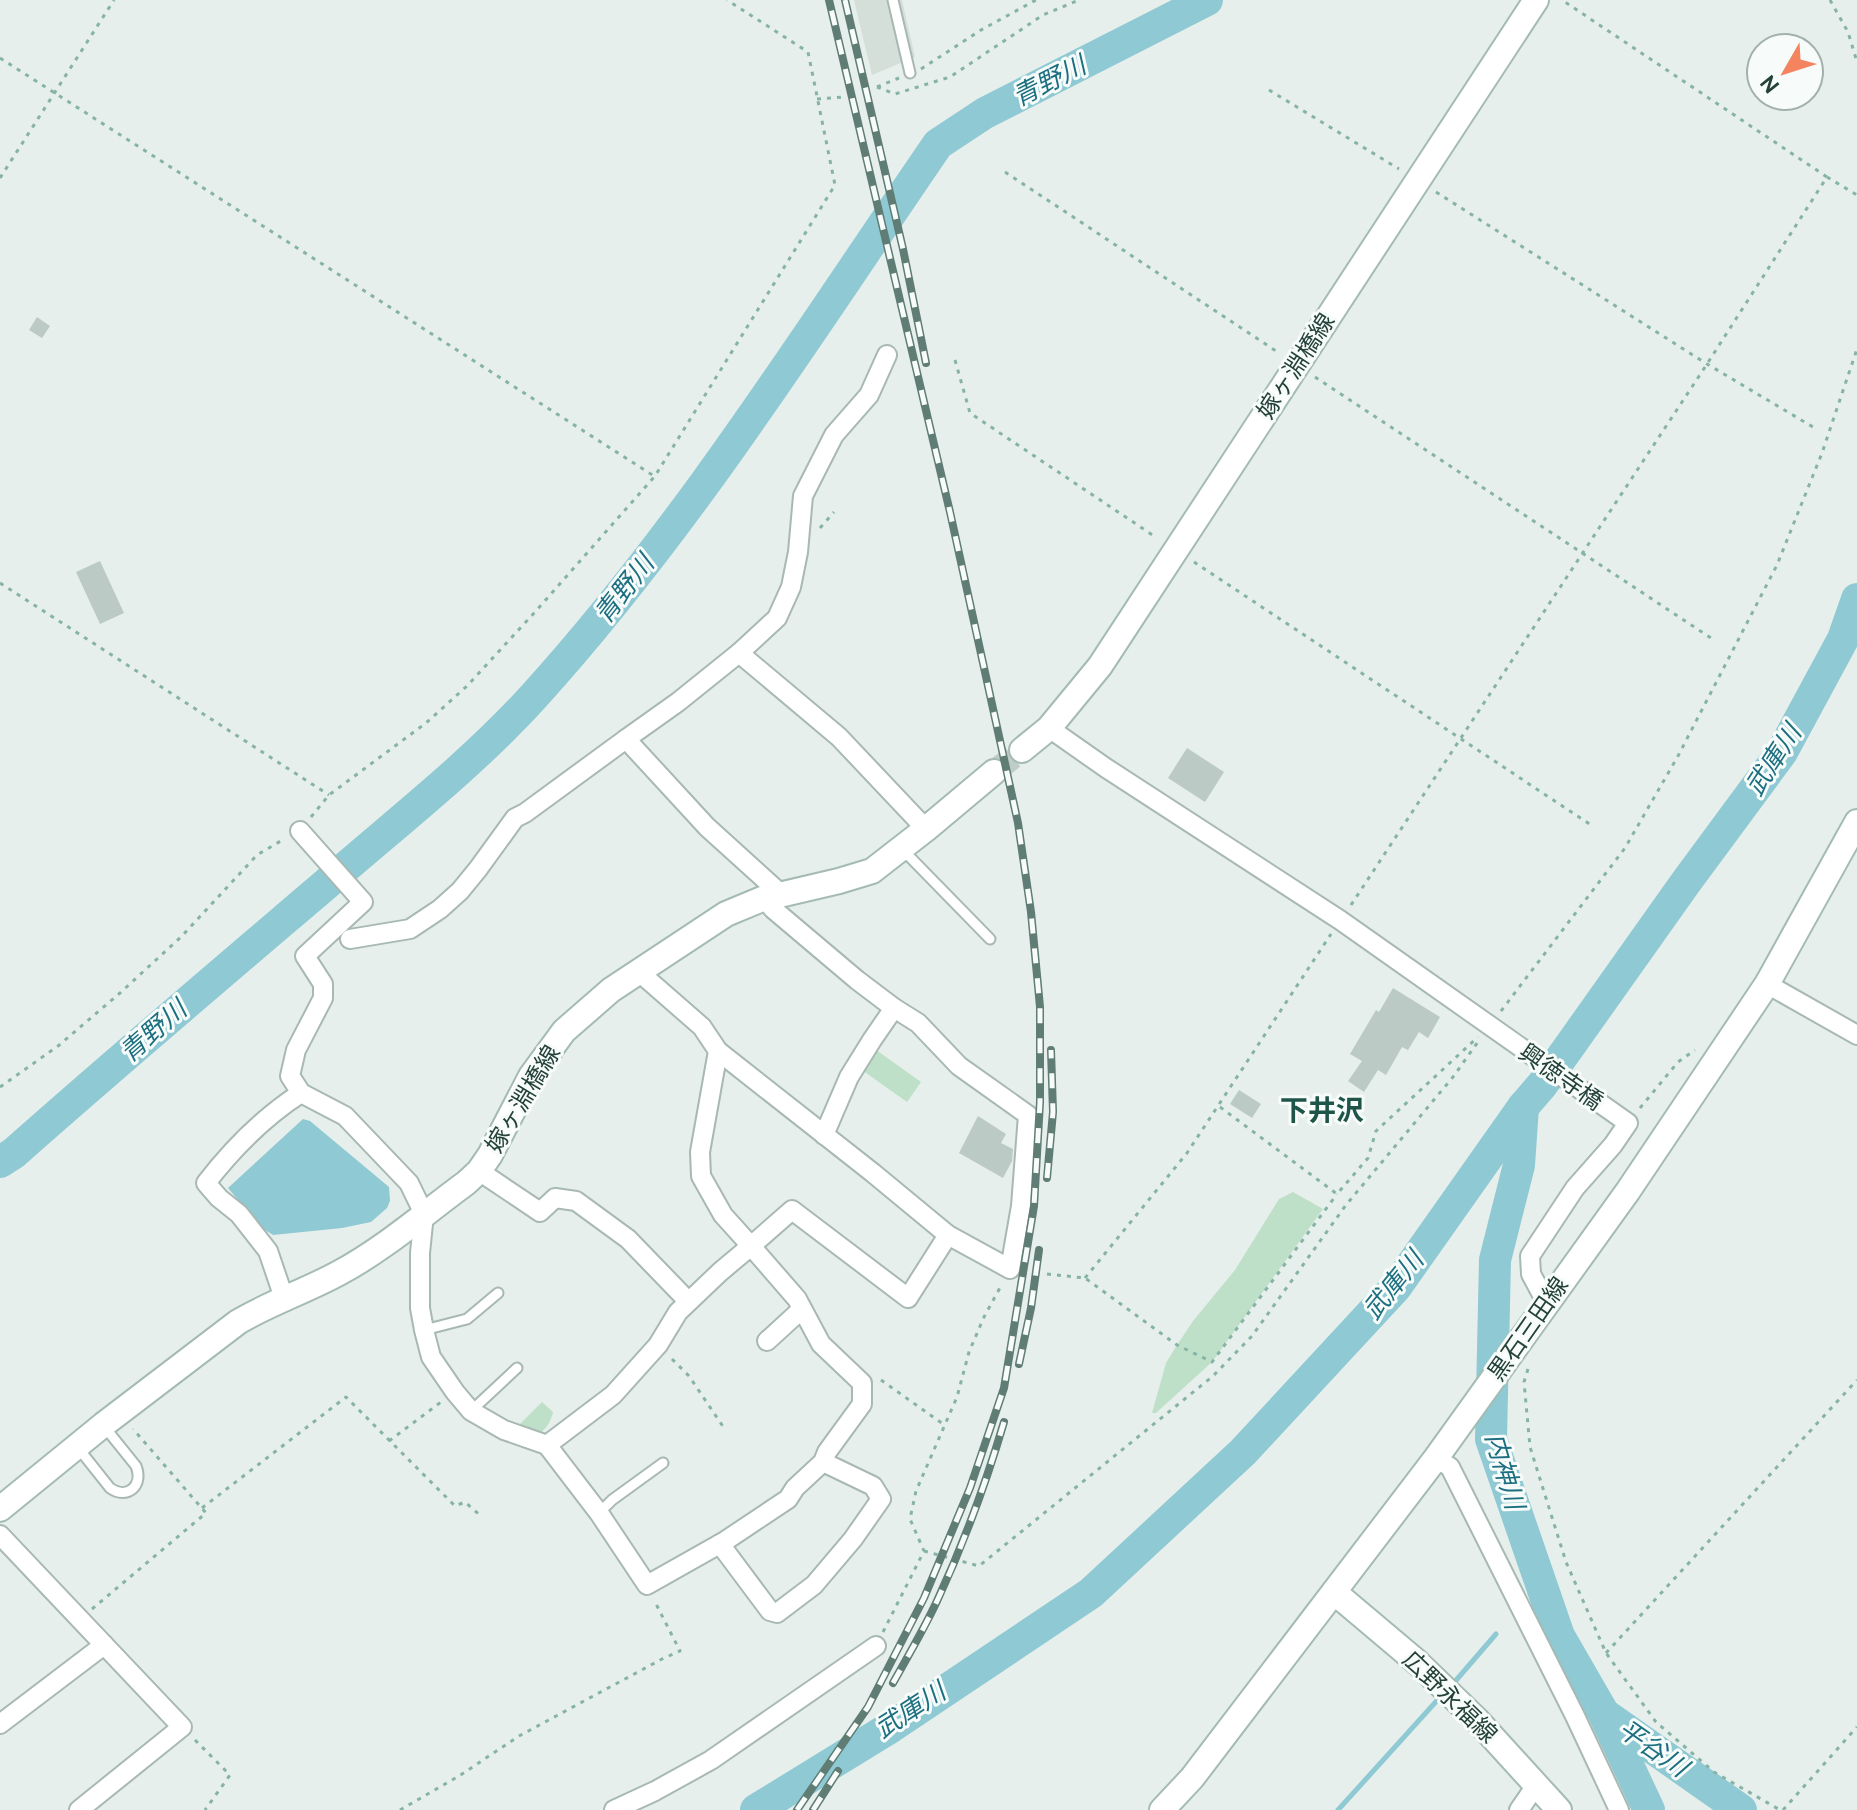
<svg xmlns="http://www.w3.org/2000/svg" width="1857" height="1810" viewBox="0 0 1857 1810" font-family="Cabin,'Noto Sans JP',sans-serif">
<rect width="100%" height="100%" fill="#e6efeb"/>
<polygon fill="#d4dfda" points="854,0 902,0 915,57 872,75"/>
<g fill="#bfe0c8">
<polygon points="872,1047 921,1082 907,1102 859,1068"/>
<polygon points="1293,1192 1323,1209 1212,1362 1156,1413 1152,1413 1166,1363 1177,1345 1193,1321 1235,1270 1279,1199"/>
<path d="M542,1402L553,1412C551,1421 546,1431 537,1434L520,1424Z"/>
</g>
<polygon fill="#8ec9d4" points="303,1119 310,1121 389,1187 390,1201 387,1208 371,1222 342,1228 273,1235 262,1228 228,1188"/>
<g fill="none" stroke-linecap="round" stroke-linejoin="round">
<g stroke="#8ec9d4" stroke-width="5">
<polyline points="1452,1685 1496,1634"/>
<polyline points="1338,1810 1442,1695"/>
</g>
<g stroke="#8ec9d4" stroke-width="32">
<polyline points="1523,1107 1519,1165 1495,1260 1491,1439 1559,1636 1604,1714 1649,1810"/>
<path d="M0,1162L14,1153C121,1058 230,966 339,873C405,816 475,761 534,696C687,527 809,332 938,144L985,113L1207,0"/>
<polyline points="1607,1716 1741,1810"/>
<polyline points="756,1810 891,1727 1091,1593 1243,1452 1396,1287 1523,1107 1542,1085 1686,882 1782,752 1843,639 1857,599"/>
</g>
</g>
<g fill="#bbcac4">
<polygon points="37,317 50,326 42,338 29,330"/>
<polygon points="100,561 124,613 100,624 76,572"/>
<polygon points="1187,748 1224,772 1205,802 1168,778"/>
<polygon points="1393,988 1440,1017 1428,1038 1419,1032 1408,1050 1402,1047 1386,1075 1378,1070 1364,1092 1348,1081 1362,1061 1350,1054 1376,1010 1379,1012"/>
<polygon points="1239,1090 1261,1104 1252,1118 1230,1104"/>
<polygon points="978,1116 1006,1134 1001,1143 1013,1149 1012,1161 1003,1178 959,1153"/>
</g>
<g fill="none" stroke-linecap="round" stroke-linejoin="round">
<polyline stroke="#bfccc8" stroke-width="24" stroke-dasharray="24 12" stroke-linecap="butt" points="994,772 1022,750"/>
<g stroke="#a8b8b2" stroke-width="13">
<g id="lane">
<polyline points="893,0 910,73"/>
<polyline points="903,850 990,939"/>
<polyline points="424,1330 467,1319 498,1293"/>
<polyline points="471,1411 517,1368"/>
<path d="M79,1449L110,1488C127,1500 144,1486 136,1466L103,1425"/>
<polyline points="599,1513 612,1500 663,1463"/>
</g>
</g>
<g stroke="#a8b8b2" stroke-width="22">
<g id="street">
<polyline points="739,653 777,618 791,587 798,552 803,496 834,435 869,395 887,355"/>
<polyline points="1049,728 1106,768 1340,920 1628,1123 1613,1145 1575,1188 1530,1256 1531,1274 1546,1302"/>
<polyline points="300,831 363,902 305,956 323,984 323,998 296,1050 290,1076 301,1093 345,1116 409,1183 424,1214 420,1253 420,1308 424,1330 431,1357 455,1392 471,1411 504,1430 547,1445"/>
<polyline points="782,895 707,827 626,739 678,702 739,653 839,737 926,829"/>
<polyline points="350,939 410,929 440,909 460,891 478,869 515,818 525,813 626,739"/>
<polyline points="639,972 702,1027 718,1051 700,1152 701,1176 723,1215 751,1246 792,1210 908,1298 948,1235"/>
<polyline points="1767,984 1857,1035"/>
<polyline points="718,1051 873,1173 948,1235 1010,1269 1021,1206 1028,1115 959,1066 918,1023 894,1008 857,980 773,909 765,899"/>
<polyline points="824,1135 849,1077 872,1040 894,1008"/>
<polyline points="479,1171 540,1212 555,1198 576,1201 628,1239 688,1301"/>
<polygon points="751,1246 797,1299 821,1344 862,1383 862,1404 827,1452 823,1462 795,1488 788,1499 725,1541 647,1585 599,1513 547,1445 613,1395 658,1345 678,1312 720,1272"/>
<path d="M284,1298L268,1251L239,1214L219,1198L206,1183C233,1148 264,1117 301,1093"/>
<polyline points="767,1341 802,1309"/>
<polyline points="1436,1458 1450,1467 1575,1716 1619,1810"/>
<polyline points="0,1535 182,1727 79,1810"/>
<polyline points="720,1544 770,1611 777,1613 814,1585 853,1539 881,1499 873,1486 823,1462"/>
<polyline points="0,1724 104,1645"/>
<polyline points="614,1810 655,1791 711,1760 876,1646"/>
<polyline points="1519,1810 1537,1784"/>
</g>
</g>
<g stroke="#a4bbb3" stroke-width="28">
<g id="secondary">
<polyline points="1022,750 1049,728 1100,666 1536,0"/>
<path d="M0,1509L103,1425L238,1322C270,1303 306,1291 339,1273C384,1249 425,1213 466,1183L479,1171L490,1155L531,1076L564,1031L611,990L726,914L762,899L839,881L872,871L926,829L994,772"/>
<polyline points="1334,1592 1417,1662 1477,1720 1559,1810"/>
<polyline points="1162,1810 1192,1778 1436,1458 1628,1191 1767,984 1857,822"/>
</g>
</g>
<g stroke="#86b3a5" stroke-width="3" stroke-dasharray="4 6" stroke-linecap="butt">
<polyline points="1830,0 1848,32 1857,62"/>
<polyline points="0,58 654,476"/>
<polyline points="921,69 981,30 1036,0"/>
<polyline points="877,87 895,94 950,77 1043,15 1079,0"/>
<polyline points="877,87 899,78"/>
<polyline points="1269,90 1399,169"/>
<polyline points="817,99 843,97"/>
<polyline points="1005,172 1279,353"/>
<polyline points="1827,177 1857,195"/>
<polyline points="0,178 114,0"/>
<polyline points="1436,192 1707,364 1818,430"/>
<polyline points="955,360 970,413 1157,538"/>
<polyline points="1315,377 1711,638"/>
<polyline points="820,528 834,512"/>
<polyline points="1194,562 1594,827"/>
<polyline points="0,583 329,795"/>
<polyline points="311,817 329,795 426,723 467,686 535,612 655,476 835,185 808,52 727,0"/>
<polyline points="1351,905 1707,364 1827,177 1562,0"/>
<polyline points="1501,1011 1625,848 1678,756 1777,565 1822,453 1857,349"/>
<polyline points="0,1087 58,1046 120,993 181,937 257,855 284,839"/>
<polyline points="1220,1107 1337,1194 1368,1158 1376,1131 1478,1037"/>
<polyline points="1640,1108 1678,1062 1695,1050"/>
<polyline points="1047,1274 1085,1278 1177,1345 1212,1362 1337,1194"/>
<polyline points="1085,1278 1187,1153 1331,934"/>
<polyline points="672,1359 689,1376 724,1428"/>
<polyline points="1528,1369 1524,1382 1530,1447 1566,1562 1606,1653 1656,1722 1714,1772 1780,1810"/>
<polyline points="881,1380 943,1424"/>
<polyline points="389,1441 441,1402"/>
<polyline points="202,1508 346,1397 455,1506 465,1502 482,1517"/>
<polyline points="924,1551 979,1566 1213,1376 1252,1336 1346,1205 1453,1077 1480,1039"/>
<polyline points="92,1609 206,1513 133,1429"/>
<polyline points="883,1632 924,1551 910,1519 916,1491 957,1397 969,1352 984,1317 1001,1286"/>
<polyline points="1606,1653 1857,1380"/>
<polyline points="195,1740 230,1775 205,1810"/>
<polyline points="400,1810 459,1776 519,1736 662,1659 680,1651 654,1600"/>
<polyline points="1783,1810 1857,1727"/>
</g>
<use href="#lane" stroke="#fff" stroke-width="9"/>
<use href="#street" stroke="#fff" stroke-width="18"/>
<use href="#secondary" stroke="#fff" stroke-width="24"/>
<g stroke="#5f7d75" stroke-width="8">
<g id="rail">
<polyline points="845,0 903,249 926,363"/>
<polyline points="1047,1178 1053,1112 1051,1050"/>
<polyline points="1019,1364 1031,1308 1039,1250"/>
<path d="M893,1683C908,1656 924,1629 937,1601C964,1543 986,1483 1004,1422"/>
<polyline points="797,1810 868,1707 924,1598 970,1488 1004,1388 1034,1206 1040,1102 1040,1007 1031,912 1018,823 950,512 829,0"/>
<polyline points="813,1810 838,1771"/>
</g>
</g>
<use href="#rail" stroke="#f7fbf9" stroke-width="5" stroke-dasharray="15" stroke-linecap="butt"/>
</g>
<g text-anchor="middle" stroke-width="6" stroke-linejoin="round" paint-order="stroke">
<g font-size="24" fill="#24423a" stroke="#f7fbf9">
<text transform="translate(1296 366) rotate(-57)" y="8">嫁ヶ淵橋線</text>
<text transform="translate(1561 1077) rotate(35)" y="8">興徳寺橋</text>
<text transform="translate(523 1099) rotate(-59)" y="8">嫁ヶ淵橋線</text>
<text transform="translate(1528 1329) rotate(-55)" y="8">黒石三田線</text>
<text transform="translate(1450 1697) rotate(44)" y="8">広野永福線</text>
</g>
<g font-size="26" font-style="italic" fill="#1c6f80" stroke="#f7fbf9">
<text transform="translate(1049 81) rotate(-27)" y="9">青野川</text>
<text transform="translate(624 589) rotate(-52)" y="9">青野川</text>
<text transform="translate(1773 760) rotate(-57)" y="9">武庫川</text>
<text transform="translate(153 1031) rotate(-41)" y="9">青野川</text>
<text transform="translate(1393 1285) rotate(-51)" y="9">武庫川</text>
<text transform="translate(1505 1471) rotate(74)" y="9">内神川</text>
<text transform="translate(910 1710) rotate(-33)" y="9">武庫川</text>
<text transform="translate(1653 1748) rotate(35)" y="9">平谷川</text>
</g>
<g font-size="28" font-weight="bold" fill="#1f5548" stroke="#f7fbf9">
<text x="1322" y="1120">下井沢</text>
</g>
</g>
<g transform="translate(1785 72) rotate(231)"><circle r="38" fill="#f7fbf9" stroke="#a3b1ad" stroke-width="2"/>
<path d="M0-6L14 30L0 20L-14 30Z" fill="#f4845f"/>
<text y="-12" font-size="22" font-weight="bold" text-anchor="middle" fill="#24423a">N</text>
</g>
</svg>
